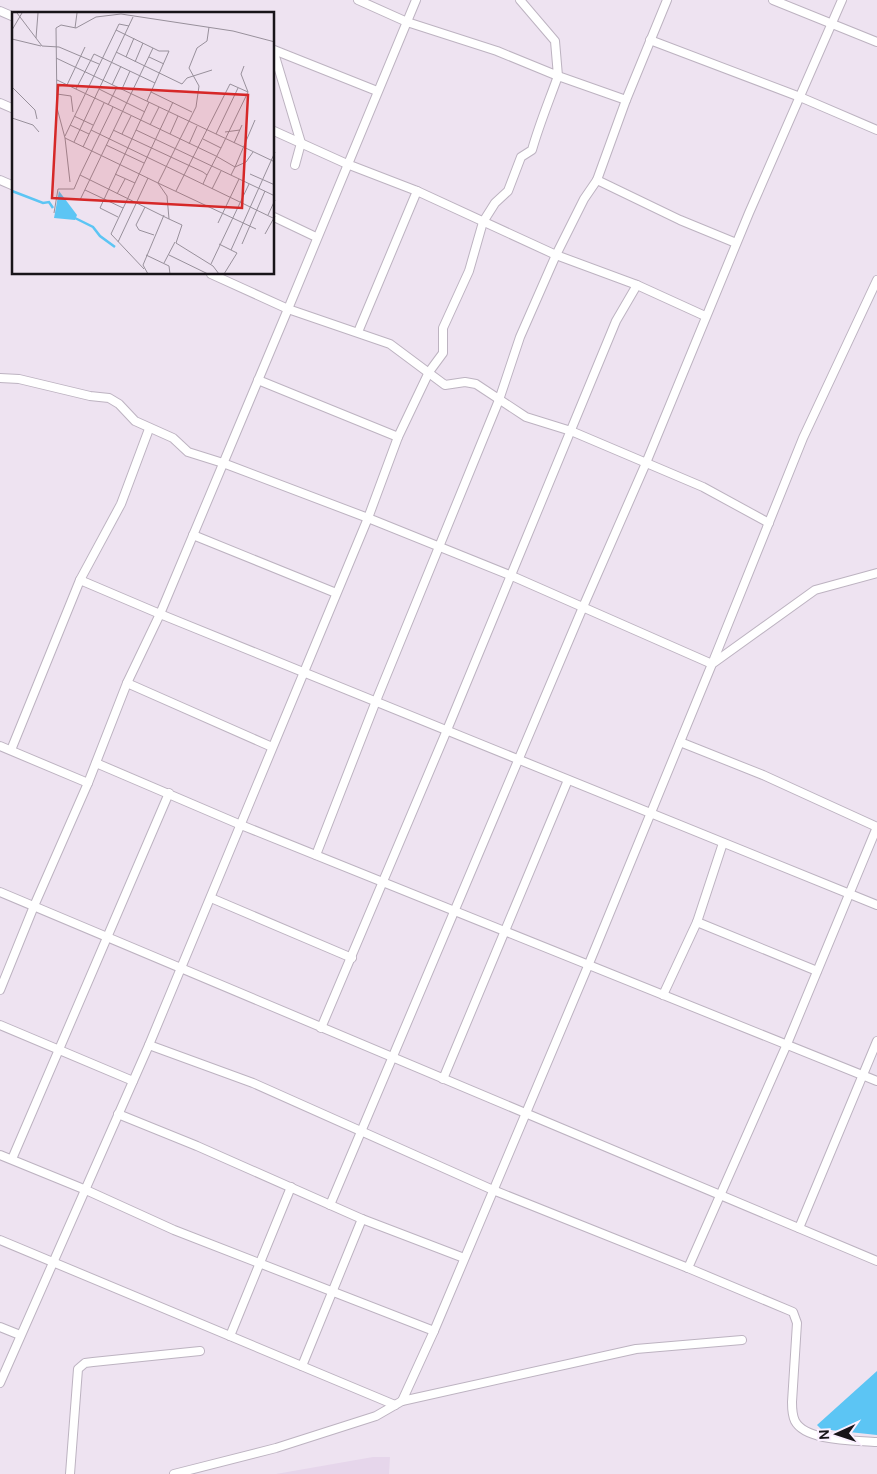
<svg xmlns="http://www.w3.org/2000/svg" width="877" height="1474" viewBox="0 0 877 1474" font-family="'DM Sans',sans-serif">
<rect width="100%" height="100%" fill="#eee3f1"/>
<polygon fill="#e6d6eb" points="373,1457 390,1457 389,1474 276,1474"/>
<polygon fill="#5cc5f4" points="877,1371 877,1435 821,1429 817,1425"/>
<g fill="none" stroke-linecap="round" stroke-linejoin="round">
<g stroke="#bdb3c1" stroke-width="10">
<g id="street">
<polyline points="358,0 407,22 497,51 558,76 555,41 520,0"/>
<polyline points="773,0 877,42"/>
<polyline points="0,11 14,17"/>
<polyline points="650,40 800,97 877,130"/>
<polyline points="274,50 377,91"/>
<polyline points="274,53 301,143 295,165"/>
<polyline points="0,103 14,109"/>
<polyline points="274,131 347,164 417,191 358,332"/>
<polyline points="0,180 14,186"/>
<polyline points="597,180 680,220 736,243"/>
<polyline points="417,191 556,255 637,285"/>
<polyline points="274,217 316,237"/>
<polyline points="211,274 288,309 390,344 445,385 465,382 476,384 526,417 571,431 703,487 769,523"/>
<polyline points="0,378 19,379 90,396 109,398 119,404 135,421 173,438 188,452 223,463 368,518 512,576 712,664 803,438 877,280"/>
<polyline points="258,380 398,437"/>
<polyline points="193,535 336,593"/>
<polyline points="80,580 160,614 877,905"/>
<polyline points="127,683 272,747"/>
<polyline points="680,742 763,775 877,827"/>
<polyline points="0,746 88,783"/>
<polyline points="11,750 80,580 121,504 149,429"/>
<polyline points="96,763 241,825 877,1081"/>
<path d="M877,827L787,1044L688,1268L793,1312L797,1323L792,1402C792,1408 792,1415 795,1421C806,1442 857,1440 877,1442"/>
<polyline points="316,855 376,701 499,400 520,337 556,255 584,199 597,180 626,100 667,0"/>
<polyline points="0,892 877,1261"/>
<polyline points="211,898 352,958"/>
<polyline points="697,922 817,971"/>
<polyline points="0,990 34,906 88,783 127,683 160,614 288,309 416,0"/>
<polyline points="663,995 697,922 723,843"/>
<polyline points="0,1025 133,1081"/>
<polyline points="321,1028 447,730 616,321 637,285 705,316"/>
<polyline points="149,1045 253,1083 493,1190 688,1268"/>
<polyline points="443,1079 568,780"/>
<polyline points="118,1114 197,1146 362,1219 464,1258"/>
<polyline points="0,1155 86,1190 174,1230 434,1331"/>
<polyline points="12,1159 169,793"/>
<polyline points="330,1205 583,607 646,463 749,213 842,0"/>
<polyline points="799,1228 877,1041"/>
<polyline points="0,1240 395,1405"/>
<polyline points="0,1327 20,1335"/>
<polyline points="230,1336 291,1187"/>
<polyline points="302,1366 362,1219"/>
<path d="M0,1383L149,1045L368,518L398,437L429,372L443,353V328L469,271L483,222L495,203L508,191L521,157L532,150C539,125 549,101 558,76L626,100"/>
<polyline points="402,1401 636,1349 742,1340"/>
<polyline points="70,1474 78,1369 85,1363 93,1362 200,1351"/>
<polyline points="174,1474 276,1448 376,1416 402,1401 434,1331 588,966 712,664 815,590 877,573"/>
</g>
</g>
<use href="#street" stroke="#fff" stroke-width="8"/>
</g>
<g transform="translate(12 12)">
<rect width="262" height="262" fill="#eee3f1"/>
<path d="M47,179L65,203L63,208L42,206Z" fill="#5cc5f4"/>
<path fill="none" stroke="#5cc5f4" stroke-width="2.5" d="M0,179L31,191L37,190L41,196M63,206L81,215L88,224L103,235"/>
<path fill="none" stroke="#98909b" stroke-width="1" d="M5,1L30,34L47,35L87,52M197,15L195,29L185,36L177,56L187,74L184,95L146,171L244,217M63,16L65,1M0,18L10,1M104,18L147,39H157L135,89M24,26L26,1M0,27L29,34M104,40L170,72L175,66L200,58M114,45L122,26M137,45L152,52M44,46L263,150M123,50L131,31M45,68L204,144L223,155L219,163M55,73L73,35M100,73L109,54M0,75L23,98L25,107M64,77L82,42L143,71M87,77L133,100M110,77L118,59M139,80L180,100M45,82L59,84L61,100M96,93L105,75M62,104L81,113M0,106L21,113L27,120M58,113L77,122M138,113L147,95M79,118L263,207M101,118L191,160L195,163L191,172M124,118L263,184M213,120L228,118M110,122L119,104M158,122L166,104M204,122L226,76M53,124L107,12L117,14M53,126L58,170M191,127L209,136L236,80L229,62L232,54M62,130L121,5M222,131L230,113M177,132L185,114M94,133L132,151M71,135L92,91M241,140L234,150L223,155L243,108M103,162L123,171M238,162L263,173M68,163L101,95M195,163L209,136M200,177L209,159M73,178L111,196M164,179L218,72L236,80M105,182L113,167M68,188L141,36M133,195L124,213L127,218L142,223M42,201L46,177H62L68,163L157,207M256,203L263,188M106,205L88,196L137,90M206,211L227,167M253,222L263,204M106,230L136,166M207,232L225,241L212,262M230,232L253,179M219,238L263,140M134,243L157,254L158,262M157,243L196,262M152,251L163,230M199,252L237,172M132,257L99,222L161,90M136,262L131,253L152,203M207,262L201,254L164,231L170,213L157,207L155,184L146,171L53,126L45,96L44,16L49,13L64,16L84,5L109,2L221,19L263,30"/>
<path fill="#d62828" fill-opacity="0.15" stroke="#d62828" stroke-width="2.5" d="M46,73L236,83L230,196L40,186Z"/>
<rect width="262" height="262" fill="none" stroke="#181419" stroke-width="2.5"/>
</g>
<g transform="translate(837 1434) rotate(267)" stroke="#fbf0ff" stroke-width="4" paint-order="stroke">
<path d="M0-4L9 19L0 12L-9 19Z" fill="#181419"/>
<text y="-8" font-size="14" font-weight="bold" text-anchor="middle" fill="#181419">N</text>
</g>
</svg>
